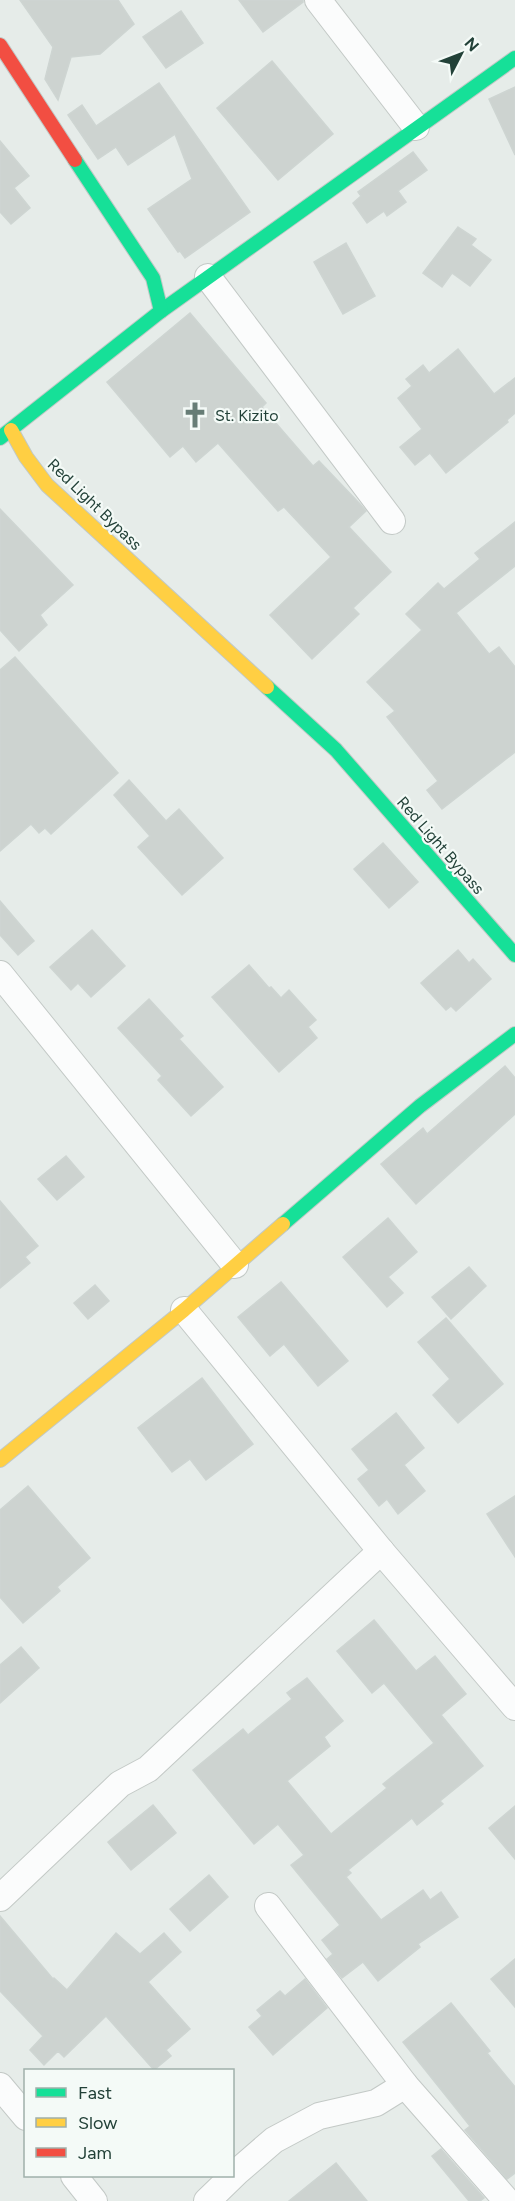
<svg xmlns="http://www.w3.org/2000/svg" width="515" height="2201" viewBox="0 0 515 2201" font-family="Figtree,sans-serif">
<rect width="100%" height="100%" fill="#e6ece9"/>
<g fill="#cdd3d0" stroke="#ced5d2" stroke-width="1.5">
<polygon points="20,0 118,0 134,24 100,54 71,57 58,100 45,79 53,47"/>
<polygon points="239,0 303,0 303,2 263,32"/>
<polygon points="181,11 203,43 166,68 143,37"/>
<polygon points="272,61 333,134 278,180 217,108"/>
<polygon points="159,83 250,212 185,258 180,251 178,252 148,209 192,179 175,134 128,165 116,147 98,159 68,115 82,105 96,126"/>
<polygon points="515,87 515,155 489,99"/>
<polygon points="0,141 29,176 14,188 30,208 11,224 0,212"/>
<polygon points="413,152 427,170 398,191 406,202 387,216 384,211 367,223 353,203 361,196 358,192"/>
<polygon points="458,227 476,239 471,245 491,260 470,286 452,273 442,287 423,273"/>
<polygon points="346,243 375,296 343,314 314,262"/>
<polygon points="190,313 266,403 262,407 313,466 319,461 360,504 366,511 349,527 391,572 353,608 359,614 312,659 270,615 331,557 284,507 278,511 218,443 196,462 183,446 170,457 107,382"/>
<polygon points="458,349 494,394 515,378 515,413 507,420 508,422 446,473 430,453 415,465 400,447 422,429 398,398 412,386 406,379 423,365 429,373"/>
<polygon points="0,509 73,585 40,615 47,625 19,651 0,630"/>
<polygon points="515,522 515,566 456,613 489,654 499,647 515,667 515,752 442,809 427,790 438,781 387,717 395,711 367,682 422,630 406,614 438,583 444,589 480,559 475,553"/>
<polygon points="15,657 118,773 51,834 45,828 39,833 31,824 0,851 0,670"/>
<polygon points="129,780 166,821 179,809 223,858 182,895 138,847 150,836 114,795"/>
<polygon points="383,843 418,882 389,908 354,869"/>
<polygon points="0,901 34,941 18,955 0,935"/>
<polygon points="92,930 125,966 91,997 78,983 71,990 50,967"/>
<polygon points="458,950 469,963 473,959 491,979 456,1011 451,1006 446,1010 421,983"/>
<polygon points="249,965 269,988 271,987 281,998 289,990 316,1020 308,1027 317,1038 279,1072 212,997"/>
<polygon points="149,999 183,1036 179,1039 223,1087 191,1116 158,1080 162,1076 118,1028"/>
<polygon points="505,1066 515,1078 515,1114 416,1204 381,1164 423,1128 427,1134"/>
<polygon points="66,1156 84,1177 57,1200 38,1179"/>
<polygon points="0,1201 38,1246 25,1257 30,1263 0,1288"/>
<polygon points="388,1218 417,1252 388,1277 403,1293 387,1307 343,1257"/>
<polygon points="469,1267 486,1286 451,1319 432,1297"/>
<polygon points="281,1282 348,1361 318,1386 284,1344 270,1356 238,1317"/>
<polygon points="95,1285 109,1301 88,1319 74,1303"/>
<polygon points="446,1318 503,1384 458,1423 433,1395 450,1379 418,1342"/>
<polygon points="202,1378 253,1444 206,1480 190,1459 172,1472 138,1428"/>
<polygon points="396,1413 424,1448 404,1465 425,1491 398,1514 387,1499 379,1506 358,1479 369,1470 352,1449"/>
<polygon points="28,1486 90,1558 57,1587 60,1591 23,1623 0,1597 0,1510"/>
<polygon points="515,1496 515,1557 487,1514"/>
<polygon points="374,1620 416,1671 435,1656 466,1694 441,1715 483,1766 440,1801 443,1804 417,1825 412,1818 348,1870 351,1873 346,1877 381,1920 423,1890 430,1900 441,1892 458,1917 418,1944 420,1947 378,1981 363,1962 342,1978 327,1959 333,1954 322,1940 340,1925 291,1865 304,1855 278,1824 254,1844 193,1770 243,1729 248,1735 292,1699 287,1693 307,1678 343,1721 324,1737 330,1746 287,1781 331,1834 387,1788 383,1784 434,1743 384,1683 372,1693 337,1651"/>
<polygon points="21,1647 39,1668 0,1703 0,1665"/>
<polygon points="153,1805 176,1833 131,1870 108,1842"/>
<polygon points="515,1806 515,1859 489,1828"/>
<polygon points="209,1875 228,1897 190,1931 170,1909"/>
<polygon points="0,1916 53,1979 54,1978 67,1990 116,1933 140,1954 164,1933 181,1952 148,1982 190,2029 166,2050 171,2056 154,2070 106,2016 64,2057 58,2051 44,2065 30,2050 43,2036 0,1991"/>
<polygon points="515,1959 515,2007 491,1979"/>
<polygon points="305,1979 327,2008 273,2055 249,2027 262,2016 257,2010 280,1991 285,1996"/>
<polygon points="451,2003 490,2051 487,2053 515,2087 515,2173 507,2179 465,2130 470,2126 403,2042"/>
<polygon points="441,2149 484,2198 480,2201 469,2201 432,2156"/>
<polygon points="336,2163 367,2201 289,2201"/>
</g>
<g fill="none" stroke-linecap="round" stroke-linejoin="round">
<g stroke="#c3c9c6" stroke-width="28">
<g id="street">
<polyline points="318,0 416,127"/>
<polyline points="208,277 392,521"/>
<polyline points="0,974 235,1265"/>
<polyline points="184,1310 381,1551 515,1707"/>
<polyline points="0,1898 120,1784 148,1769 381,1551"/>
<polyline points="268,1906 405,2085 507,2201"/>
<polyline points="0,2086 26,2117"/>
<polyline points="74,2176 94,2201"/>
<polyline points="207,2201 237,2172 274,2140 319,2116 376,2103 405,2085"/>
</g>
</g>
<g stroke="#c1c9c6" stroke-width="16">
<g id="fast">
<polyline points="161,311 515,58"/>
<polyline points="0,438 161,311 153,278 75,160"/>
<polyline points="267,687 336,750 515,955"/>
<polyline points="283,1224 420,1106 515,1034"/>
</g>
</g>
<g stroke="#c1c9c6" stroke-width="16">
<g id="slow">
<polyline points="11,430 26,457 47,485 267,687"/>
<polyline points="0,1460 184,1310 283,1224"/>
</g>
</g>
<g stroke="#c1c9c6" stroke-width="16">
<polyline id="jam" points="0,45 75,160"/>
</g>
<use href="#street" stroke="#fbfcfc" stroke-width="26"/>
<use href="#fast" stroke="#16e098" stroke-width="14"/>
<use href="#slow" stroke="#ffcf43" stroke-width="14"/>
<use href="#jam" stroke="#f24e42" stroke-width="14"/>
</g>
<defs>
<g id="church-bare" transform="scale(2.07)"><path d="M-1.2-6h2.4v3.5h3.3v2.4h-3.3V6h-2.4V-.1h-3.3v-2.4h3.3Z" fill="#677d76" stroke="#f4faf7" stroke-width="2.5" paint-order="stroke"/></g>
</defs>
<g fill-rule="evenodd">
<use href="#church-bare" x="195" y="415"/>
</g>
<g text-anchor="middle" stroke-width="4.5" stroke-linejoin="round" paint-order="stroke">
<g font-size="16" fill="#224138" stroke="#f4faf7" text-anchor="start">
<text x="215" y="421">St. Kizito</text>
</g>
<g font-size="16" fill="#224138" stroke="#f4faf7">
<text transform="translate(95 504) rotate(44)" y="6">Red Light Bypass</text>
<text transform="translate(441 845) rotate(49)" y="6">Red Light Bypass</text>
</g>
</g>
<rect x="24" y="2069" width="210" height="108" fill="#f4faf7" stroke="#a0b0ab" stroke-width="1.5"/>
<rect x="36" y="2088" width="30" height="9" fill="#16e098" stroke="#a0b0ab" stroke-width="1.5"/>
<text x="78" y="2099" font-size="18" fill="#224138">Fast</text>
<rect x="36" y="2118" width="30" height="9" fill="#ffcf43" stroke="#a0b0ab" stroke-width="1.5"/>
<text x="78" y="2129" font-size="18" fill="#224138">Slow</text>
<rect x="36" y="2148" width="30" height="9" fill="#f24e42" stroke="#a0b0ab" stroke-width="1.5"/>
<text x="78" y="2159" font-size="18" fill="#224138">Jam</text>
<g transform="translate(461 54) rotate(48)" stroke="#f4faf7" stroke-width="4.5" paint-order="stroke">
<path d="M0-4.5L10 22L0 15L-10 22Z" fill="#224138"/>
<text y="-9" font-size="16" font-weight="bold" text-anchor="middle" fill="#224138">N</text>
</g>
</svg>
